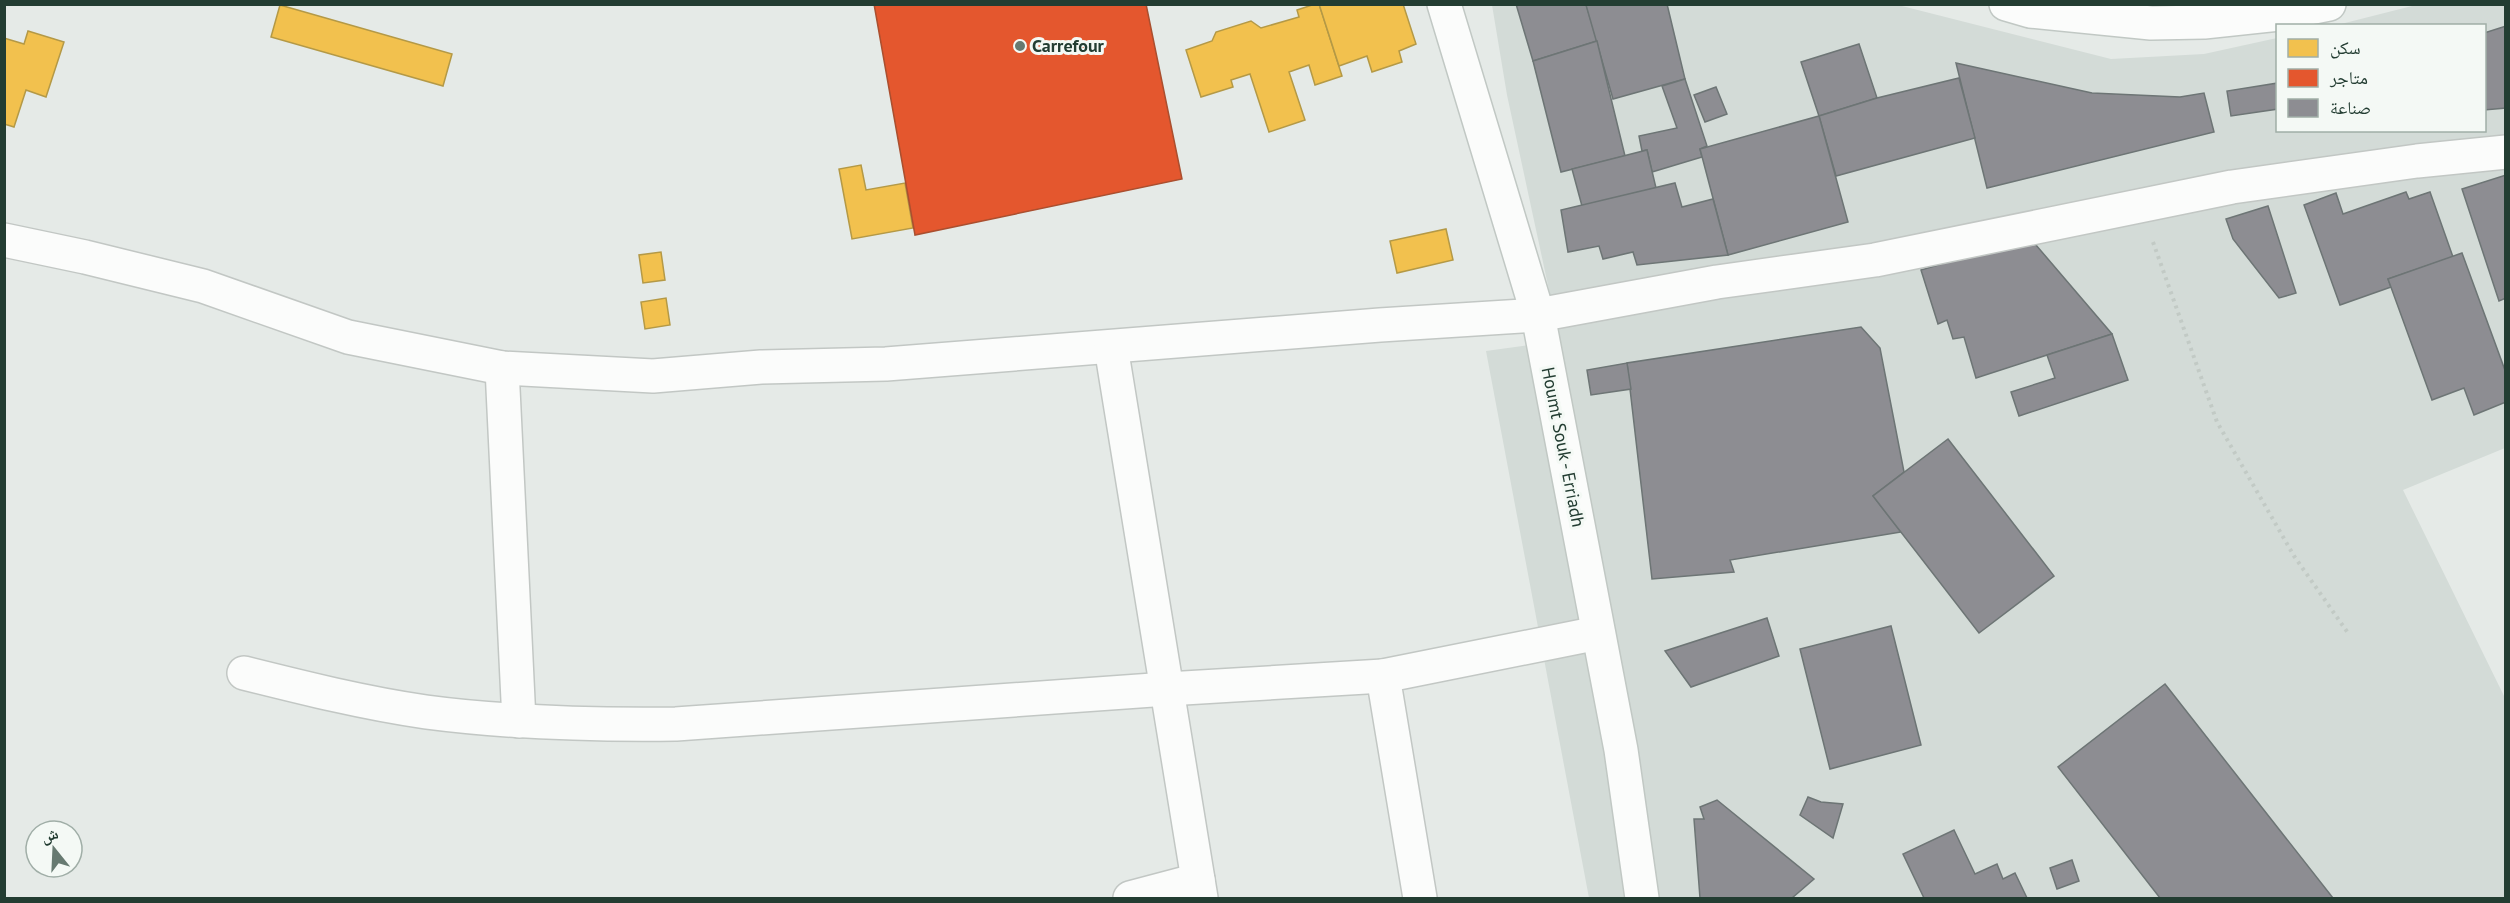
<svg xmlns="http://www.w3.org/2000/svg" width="2510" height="903" viewBox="0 0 2510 903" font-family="'PT Sans','Noto Naskh Arabic',sans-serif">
<rect width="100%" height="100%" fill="#e5eae7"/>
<polygon fill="#d3dbd7" points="1492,5 1898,5 2111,59 2204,54 2277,38 2278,130 2484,130 2484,26 2337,25 2416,5 2505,5 2505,448 2403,490 2505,698 2505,898 1589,898 1486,351 1560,341 1507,95"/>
<g fill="#f2c14e" stroke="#b49946" stroke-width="1.5">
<polygon points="1315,4 1319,4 1342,76 1315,85 1309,65 1289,72 1305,120 1269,132 1250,74 1231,80 1233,87 1201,97 1186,50 1212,41 1216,32 1251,21 1261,28 1299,17 1297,10"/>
<polygon points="1319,4 1403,4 1416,44 1399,51 1402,62 1372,72 1367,56 1339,66"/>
<polygon points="280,5 452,54 443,86 271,37"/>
<polygon points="28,31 64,42 46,97 26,90 14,127 4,124 4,38 24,44"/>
<polygon points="861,165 866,190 905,183 913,228 852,239 839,169"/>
<polygon points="1446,229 1453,260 1397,273 1390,241"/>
<polygon points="661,252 665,280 643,283 639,255"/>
<polygon points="666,298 670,325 645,329 641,302"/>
</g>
<polygon fill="#e4572e" stroke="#aa4f2f" stroke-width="1.5" points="874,4 1146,4 1182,179 915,235"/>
<g fill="#8d8d92" stroke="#6d7575" stroke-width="1.5">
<polygon points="1516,4 1586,4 1597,41 1533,61"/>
<polygon points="1667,4 1685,79 1613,99 1586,5"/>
<polygon points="2506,26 2506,108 2484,110 2484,33"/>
<polygon points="1597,41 1625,156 1561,172 1533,61"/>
<polygon points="1859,44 1877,98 1819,116 1801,62"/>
<polygon points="1956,63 2092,93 2180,97 2204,93 2214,132 1987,188"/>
<polygon points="1959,78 1975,138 1836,176 1819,116 1877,98"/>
<polygon points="1685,79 1707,146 1700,149 1702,157 1652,172 1647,150 1642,151 1639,136 1677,128 1662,86"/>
<polygon points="2278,83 2278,109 2231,116 2227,91"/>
<polygon points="1716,87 1727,114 1705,122 1694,95"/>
<polygon points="1819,116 1848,222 1728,255 1700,149"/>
<polygon points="1647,150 1656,188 1582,206 1572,169"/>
<polygon points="2506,175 2506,298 2499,301 2462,189"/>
<polygon points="1675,183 1682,207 1713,199 1728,255 1637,265 1633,252 1603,259 1599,246 1568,252 1561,210"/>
<polygon points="2406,192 2409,199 2430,192 2453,257 2388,279 2391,287 2340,305 2304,205 2336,193 2343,214"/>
<polygon points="2268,206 2296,293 2279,298 2233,239 2226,219"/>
<polygon points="2030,238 2112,334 1976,378 1964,337 1953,339 1947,320 1938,324 1921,270"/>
<polygon points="2462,253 2506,373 2506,402 2474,415 2464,388 2432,400 2388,279"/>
<polygon points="1861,327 1880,348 1904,472 1873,496 1901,532 1730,560 1734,572 1652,579 1627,363"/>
<polygon points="2112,334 2128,380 2019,416 2011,392 2055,378 2047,355"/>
<polygon points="1627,363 1631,389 1591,395 1587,370"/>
<polygon points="1948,439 2054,576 1979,633 1873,496"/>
<polygon points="1767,618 1779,656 1691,687 1665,651"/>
<polygon points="1891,626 1921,745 1830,769 1800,649"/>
<polygon points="2165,684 2333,898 2160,898 2058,767"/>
<polygon points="1808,797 1821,802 1843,804 1833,838 1800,815"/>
<polygon points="1717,800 1814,879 1792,898 1700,898 1694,819 1704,819 1700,807"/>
<polygon points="1954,830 1975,874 1997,864 2003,879 2015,873 2027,898 1924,898 1903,854"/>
<polygon points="2072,860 2079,881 2057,889 2050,868"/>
</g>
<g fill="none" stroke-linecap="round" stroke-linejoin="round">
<g stroke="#c2c7c4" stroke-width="36">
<g id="street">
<polyline points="4,240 85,257 203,286 348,337 502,368 653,376 761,367 886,364 1380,325 1538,315 1717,282 1875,260 2232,187 2417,161 2506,152"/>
<polyline points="1111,347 1201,898"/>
<polyline points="502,368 519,721"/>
<path d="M244,673C304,688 364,703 426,712C509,723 593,725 676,724L1167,689L1383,676"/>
<polyline points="1130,898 1198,880"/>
<polyline points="1420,898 1383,676 1598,633"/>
</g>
</g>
<g stroke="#c1c8c4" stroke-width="36">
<g id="secondary">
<polyline points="1444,4 1538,315 1621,750 1642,898"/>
<polyline points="2006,4 2030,11 2151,23 2204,22 2279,14 2329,4"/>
</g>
</g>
<polyline stroke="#c2cac5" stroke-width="4" stroke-dasharray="3 4.5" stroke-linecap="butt" points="2153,242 2217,422 2294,556 2348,633"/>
<use href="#street" stroke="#fbfcfb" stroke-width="33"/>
<use href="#secondary" stroke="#fbfcfb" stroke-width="33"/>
</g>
<circle fill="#677a71" stroke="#f4f9f5" stroke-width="2" cx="1020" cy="46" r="6"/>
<g text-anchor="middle" stroke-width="6" stroke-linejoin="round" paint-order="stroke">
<g font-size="18" font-weight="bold" fill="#233d32" stroke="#f4f9f5" text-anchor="start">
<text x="1032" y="52">Carrefour</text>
</g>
<g font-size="18" fill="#233d32" stroke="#f4f9f5">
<text transform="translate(1563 447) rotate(79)" y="6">Houmt Souk - Erriadh</text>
</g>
</g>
<rect width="2510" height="903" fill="none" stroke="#233d32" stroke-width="12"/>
<rect x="2276" y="24" width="210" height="108" fill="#f4f9f5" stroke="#a0aea7" stroke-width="1.5"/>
<rect x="2288" y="39" width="30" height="18" fill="#f2c14e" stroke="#a0aea7" stroke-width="1.5"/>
<text x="2330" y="54" font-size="18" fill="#233d32">سكن</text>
<rect x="2288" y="69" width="30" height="18" fill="#e4572e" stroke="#a0aea7" stroke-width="1.5"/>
<text x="2330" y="84" font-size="18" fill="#233d32">متاجر</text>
<rect x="2288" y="99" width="30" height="18" fill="#8d8d92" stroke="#a0aea7" stroke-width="1.5"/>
<text x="2330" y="114" font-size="18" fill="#233d32">صناعة</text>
<g transform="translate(54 849) rotate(342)"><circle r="28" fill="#f4f9f5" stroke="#a0aea7" stroke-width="1.5"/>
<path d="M0-4.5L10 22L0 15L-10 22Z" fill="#677a71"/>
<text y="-9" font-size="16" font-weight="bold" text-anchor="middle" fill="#233d32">ش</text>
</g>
</svg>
